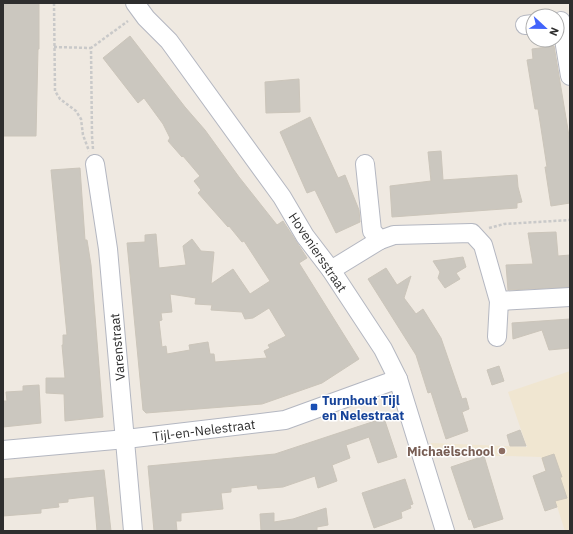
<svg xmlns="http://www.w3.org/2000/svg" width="573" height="534" viewBox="0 0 573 534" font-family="'IBM Plex Sans',sans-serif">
<rect width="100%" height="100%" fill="#efe9e1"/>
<polygon fill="#f0e6d1" points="570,371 570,531 565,531 541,457 434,454 431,443 527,447 508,392"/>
<g fill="#cbc7bf" stroke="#cbc5ba" fill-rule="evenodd">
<polygon points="3,3 39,3 39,49 38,49 36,136 3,136"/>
<path d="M130,36L185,107L205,130L239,177L277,225L283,221L307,258L299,263L359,359L322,383L262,404L146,413L143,410L127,243L145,242V235L156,234L159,268L186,265L183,246L192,239L201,251L214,252L211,284L233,269L250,294L270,281L244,241L242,242L229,226L228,227L198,193L201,190L194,181L200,176L183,156L182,157L168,141L170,138L163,124L144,98L138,103L103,58ZM170,294L196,298L195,304L212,305L211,310L242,312L245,319L253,318L269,308L286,336L268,345L270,348L264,351L267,358L215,362L214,354H210L208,342L189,345L190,350L167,354L166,346L162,347L159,321L162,320L161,313L172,312Z"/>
<polygon points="554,46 570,142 570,203 551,206 545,167 547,167 541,128 538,109 535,109 527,60 533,59 532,49"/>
<polygon points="299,79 300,112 266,113 265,82"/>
<polygon points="310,117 338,178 345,175 359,210 360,222 336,233 315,190 307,193 280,132"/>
<polygon points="441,151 443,180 517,175 518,187 522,202 517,203 517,208 392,217 390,186 431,181 428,152"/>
<polygon points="80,168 85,240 87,240 91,265 103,417 65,421 64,394 46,393 46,378 65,378 62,345 63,345 63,335 67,335 51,170"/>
<polygon points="556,232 558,256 570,255 570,287 508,290 506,265 533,264 528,233"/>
<polygon points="463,257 466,267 456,273 460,279 445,288 438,278 440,272 433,261"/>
<polygon points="386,268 397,285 411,276 404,298 416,314 423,309 441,338 462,399 466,398 469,409 462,412 468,431 446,439 431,392 428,393 416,355 368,279"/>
<polygon points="570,319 570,348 549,350 542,330 513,339 512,323"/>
<polygon points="499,366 504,381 492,385 487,370"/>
<polygon points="39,385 41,423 3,427 3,401 7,401 6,392 23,391 23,386"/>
<polygon points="384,418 397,457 378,463 369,437 346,445 350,458 332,465 337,481 318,488 315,476 283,487 258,489 257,485 231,488 231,492 221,493 223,509 181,513 181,521 176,521 177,531 154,531 148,466 275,454"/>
<polygon points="520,430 526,446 510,446 507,435"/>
<polygon points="554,454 562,477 560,477 567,498 555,501 557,507 545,511 533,476 546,471 542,458"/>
<polygon points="484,456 503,519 474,528 471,519 469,520 451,467"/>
<polygon points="104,470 111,531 97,531 94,496 68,499 68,502 58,503 59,507 41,509 41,513 3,516 3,479"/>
<polygon points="405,479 413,504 410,505 411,508 401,512 402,518 374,528 362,493"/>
<polygon points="326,508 328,525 317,527 317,531 261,531 260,514 274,513 274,522 293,519"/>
</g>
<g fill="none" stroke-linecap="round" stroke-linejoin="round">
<g stroke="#b4b7c1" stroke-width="20">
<g id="minor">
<polyline points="135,3 146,18 169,41 282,197 305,236 331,270 383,349 398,379 445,531"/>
<polyline points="561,21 570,76"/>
<polyline points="525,25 533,24"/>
<polyline points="95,164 108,249 133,531"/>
<polyline points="365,164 372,231 380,240 394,235 472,233 483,245 499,301 497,337"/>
<polyline points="331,270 380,240"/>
<polyline points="499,301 570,297"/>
<polyline points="3,450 126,439 285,420 398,379"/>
</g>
</g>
<g stroke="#c9c9c9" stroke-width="2.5" stroke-dasharray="3 2" stroke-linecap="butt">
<polyline points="54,3 55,91 60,99 76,111 81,119 83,135 89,151"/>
<polyline points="54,47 91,48"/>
<polyline points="93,149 92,136 91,48 128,21"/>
<polyline points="489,228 504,224 570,220"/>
</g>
<use href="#minor" stroke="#fff" stroke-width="18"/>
</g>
<rect fill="#1a4fb4" stroke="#fff" stroke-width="1.5" x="310" y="403" width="8" height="8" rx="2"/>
<circle fill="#8d6e63" stroke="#fff" stroke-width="1.5" cx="502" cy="451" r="4"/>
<g text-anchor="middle" stroke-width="3" stroke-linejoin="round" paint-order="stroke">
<g font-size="13" fill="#2e2e2e" stroke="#fff">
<text transform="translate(318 252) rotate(56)" y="5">Hoveniersstraat</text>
<text transform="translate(117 347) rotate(-95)" y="5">Varenstraat</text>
<text transform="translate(204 430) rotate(-7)" y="5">Tijl-en-Nelestraat</text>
</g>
<g font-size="13" font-weight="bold" fill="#164399" stroke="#fff" text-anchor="start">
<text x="322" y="405">Turnhout Tijl<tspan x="322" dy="15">en Nelestraat</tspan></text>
</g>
<g font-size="13" font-weight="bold" fill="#785e54" stroke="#fff" text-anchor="end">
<text x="494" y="456">Michaëlschool</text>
</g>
</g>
<rect width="573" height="534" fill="none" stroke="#2e2e2e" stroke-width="8"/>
<g transform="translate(545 28) rotate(112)"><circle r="19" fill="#ffffff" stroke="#ababab"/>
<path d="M0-3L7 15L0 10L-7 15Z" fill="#4264fb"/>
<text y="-6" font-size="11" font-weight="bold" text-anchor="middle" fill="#2e2e2e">N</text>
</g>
</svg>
